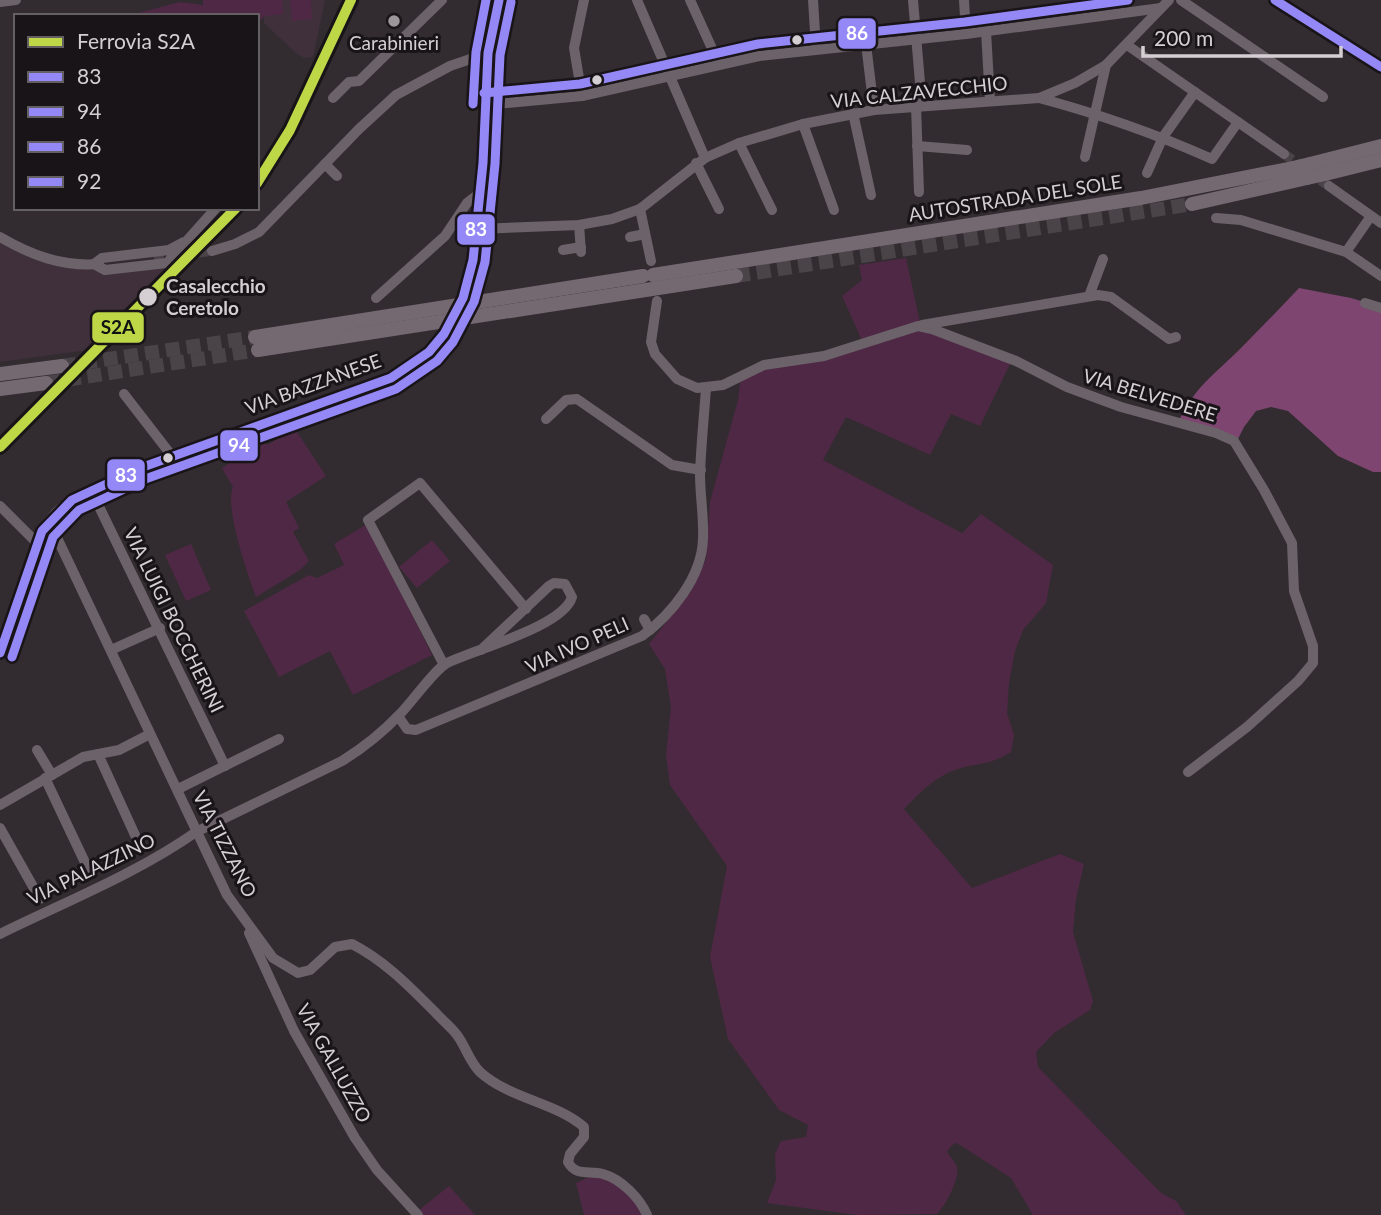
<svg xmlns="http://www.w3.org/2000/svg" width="1381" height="1215" viewBox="0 0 1381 1215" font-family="Lato,sans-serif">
<rect width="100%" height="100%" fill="#322c30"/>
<g fill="#3f303b">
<polygon points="263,0 325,0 313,57 304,58 296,53 264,23"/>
<polygon points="0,239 72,264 116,265 189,257 96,349 0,362"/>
</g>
<g fill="#4f2845">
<polygon points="203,0 282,0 283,14 265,16 259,21 255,13 240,16 138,16 138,13 180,2 203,5"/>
<polygon points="290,0 311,0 312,19 292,21"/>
<path d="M906,258L921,327L1012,360L980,426L951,414L930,455L846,417L823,460L962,533L981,514L1053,565L1046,603L1023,630L1015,651L1009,683L1007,713L1014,735L1011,752C988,766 980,762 958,769C935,776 920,793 904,809L972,888L1060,854L1084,864L1076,899L1073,932L1093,1001L1090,1010L1054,1033L1036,1052L1038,1067L1161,1193L1176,1201L1186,1215H1033L1011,1178L957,1143L952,1145L947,1152C950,1156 955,1162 957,1167C960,1178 945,1207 937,1214L857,1215L767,1203L776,1180L775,1154L781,1141L806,1137L808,1125L779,1110L728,1039L710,957L727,866L670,785L666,755L671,707L665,669L649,644L691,591L706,559L710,502L738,400L741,375L864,345L842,296L862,280L859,265Z"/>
<path d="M295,429L326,476L286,502L299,528L293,532L309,561L300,570L256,597C248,575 224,507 233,487L222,468L264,442L267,445Z"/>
<polygon points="367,524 432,655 353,695 330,651 279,677 244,611 309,575 317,578 344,565 334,544"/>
<polygon points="432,540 450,561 417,588 399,567"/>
<polygon points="191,544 211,590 186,601 165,555"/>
<polygon points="593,1175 614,1180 646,1215 584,1215 576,1183"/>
<polygon points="449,1186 475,1215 413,1215"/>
</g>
<path fill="#7e4571" d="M1299,288L1351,298L1381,307V472H1373L1338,456L1288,411L1271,407L1256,411L1244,427L1236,443L1178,423C1194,387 1215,374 1241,348C1261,328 1280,308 1299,288Z"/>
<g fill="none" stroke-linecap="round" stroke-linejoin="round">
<g stroke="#4a4448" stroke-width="10" stroke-dasharray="10 5" stroke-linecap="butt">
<polyline points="1284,154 1329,186"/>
<polyline points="154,258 212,251"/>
</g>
<g stroke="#4a4448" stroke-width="14" stroke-dasharray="14 7" stroke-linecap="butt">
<polyline points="736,276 1192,204"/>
<polyline points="62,366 255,337"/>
<polyline points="46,383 258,350"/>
</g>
<g stroke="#6c6269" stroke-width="10">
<polyline points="637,0 705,158"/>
<polyline points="690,0 719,64"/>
<polyline points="813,0 816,48"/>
<polyline points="913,0 922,106"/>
<polyline points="964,0 966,34"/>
<polyline points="1181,0 1323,97"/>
<polyline points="0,2 16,0"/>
<polyline points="986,31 990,101"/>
<polyline points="866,44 874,110"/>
<polyline points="1127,45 1284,154"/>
<polyline points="582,96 574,48 584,0"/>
<polyline points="333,98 349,82 359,81 442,0"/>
<path d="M1039,98C1099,114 1156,134 1212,159L1238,122"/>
<polyline points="485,105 582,96 759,56 966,34 1161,8"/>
<polyline points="916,106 919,192"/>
<polyline points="853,113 871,195"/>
<polyline points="803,124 834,210"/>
<polyline points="739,143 772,210"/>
<polyline points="917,146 967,150"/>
<polyline points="1085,157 1106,65"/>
<polyline points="696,163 719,209"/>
<polyline points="325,164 337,176"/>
<polyline points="1147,173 1163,137 1195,92"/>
<polyline points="1329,186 1381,223"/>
<polyline points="640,209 651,261"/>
<polyline points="1216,218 1241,220 1346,252 1381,276"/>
<polyline points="579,225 581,252"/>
<polyline points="476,229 579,225 612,219 640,209 705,158 739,143 803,124 874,110 1039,98 1075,83 1106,65 1169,0"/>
<path d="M0,237C31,255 62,267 99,264"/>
<polyline points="630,237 645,234"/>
<polyline points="184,242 169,250 102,258 94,264 105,270 167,263 216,208"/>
<polyline points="563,250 581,247"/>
<polyline points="212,251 235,244 259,232 359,129 396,95 450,66 488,53"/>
<polyline points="1346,252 1371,216"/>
<polyline points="1089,296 1103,259"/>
<polyline points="376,298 445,236 467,203 480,193"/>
<polyline points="657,301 651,342 655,354 677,379 697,388 723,385 764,365 824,356 918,326 932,329 1016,361 1067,387 1121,407 1216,433 1234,441 1264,490 1292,543 1294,591 1313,646 1313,663 1298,681 1247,727 1188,772"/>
<polyline points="1365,303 1381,308"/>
<polyline points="922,325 1098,295 1111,297 1169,339 1176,337"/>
<polyline points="124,394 172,456"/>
<polyline points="546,419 566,400 577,399 672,465 701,470"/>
<polyline points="91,490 225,766"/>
<polyline points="0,506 37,543"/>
<path d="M49,521L227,895L273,958L298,973L310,970L335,947L352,944C385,961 409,986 435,1012C442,1020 451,1027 457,1035C466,1047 469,1061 480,1072C510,1099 555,1102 584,1127V1137L570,1154L568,1162C576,1177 589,1170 603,1174C621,1179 640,1198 647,1215"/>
<polyline points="644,619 650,630"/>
<polyline points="111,650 160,628"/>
<polyline points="444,665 368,520 420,483 526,609"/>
<path d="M398,716L407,729L416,730L642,636C671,615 702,577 703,539C704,517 700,496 700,474C701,446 704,417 706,388"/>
<polyline points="37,750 52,775"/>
<polyline points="98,754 140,846"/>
<polyline points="45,778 90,873"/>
<polyline points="178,789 279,739"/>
<polyline points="0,805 83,757 119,750 150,734"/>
<polyline points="0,828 40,899"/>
<polyline points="249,933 294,1031 355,1138 377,1170 418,1215"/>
<path d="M0,934C65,902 136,874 196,832L342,761C363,748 383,732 400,714C412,702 434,670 447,663C475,649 563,627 572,597L565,584L554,583L549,586L481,650"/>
</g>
<g stroke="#6e626a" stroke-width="12">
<polyline points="1275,0 1381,67"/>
<path d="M466,289C481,236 483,177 485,123C486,82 486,39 499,0"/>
<polyline points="0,653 42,531 57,513 72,500 143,467 391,378 429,352 444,334"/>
</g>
<g stroke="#746871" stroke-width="14">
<polyline points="1310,164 1381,146"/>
<polyline points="1325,174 1381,160"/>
<polyline points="1192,204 1307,178"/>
<polyline points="653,275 1141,198 1293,168"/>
<polyline points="255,337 643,276"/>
<polyline points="258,350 736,276"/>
<polyline points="0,374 62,366"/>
<polyline points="0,389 46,383"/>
</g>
<g stroke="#746871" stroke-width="14">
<polyline points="1293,168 1310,164"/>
<polyline points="1307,178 1325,174"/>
</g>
<g stroke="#191417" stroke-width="14">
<polyline id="bus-1" points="0,653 42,531 72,500 143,467 391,378 429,352 444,334 463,298 473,260 483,163 488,53 499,0"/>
</g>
<g stroke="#191417" stroke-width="14">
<polyline id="bus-2" points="12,657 53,537 79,510 148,478 396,389 437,361 453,342 474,302 485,262 495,164 500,55 511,2"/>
</g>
<g stroke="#191417" stroke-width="14">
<g id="bus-3">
<polyline points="484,93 580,84 758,44 965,22 1128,0"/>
<polyline points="473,104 476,52 486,0"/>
</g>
</g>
<g stroke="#191417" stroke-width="14">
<polyline id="bus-4" points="1275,0 1381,67"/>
</g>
<use href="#bus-1" stroke="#9488f6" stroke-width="9"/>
<use href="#bus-2" stroke="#9488f6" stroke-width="9"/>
<use href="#bus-3" stroke="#9488f6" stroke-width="9"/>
<use href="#bus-4" stroke="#9488f6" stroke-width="9"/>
<g stroke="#191417" stroke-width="16">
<g id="rail-1">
<polyline points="257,183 290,130 351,0"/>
<polyline points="0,447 236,208"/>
</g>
</g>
<use href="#rail-1" stroke="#bed747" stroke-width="10"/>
</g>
<circle fill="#9c969a" stroke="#191417" stroke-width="2.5" cx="394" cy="21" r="7"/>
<g fill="#d5cfd3" stroke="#191417" stroke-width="2.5">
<circle cx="797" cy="40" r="6"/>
<circle cx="597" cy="80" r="6"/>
<circle cx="148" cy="297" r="10"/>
<circle cx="168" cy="458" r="6"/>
</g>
<g text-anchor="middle" stroke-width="6" stroke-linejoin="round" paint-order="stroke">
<g font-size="19" fill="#d5cfd3" stroke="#191417">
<text x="394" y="50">Carabinieri</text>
</g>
<g font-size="19" fill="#d5cfd3" stroke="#191417">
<text transform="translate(919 92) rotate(-6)" y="7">VIA CALZAVECCHIO</text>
<text transform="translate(1015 198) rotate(-9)" y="7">AUTOSTRADA DEL SOLE</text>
<text transform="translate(313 384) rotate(-20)" y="7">VIA BAZZANESE</text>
<text transform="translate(1150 395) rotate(17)" y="7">VIA BELVEDERE</text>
<text transform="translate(174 620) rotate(64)" y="7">VIA LUIGI BOCCHERINI</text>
<text transform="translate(577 645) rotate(-24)" y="7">VIA IVO PELI</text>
<text transform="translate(225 844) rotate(63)" y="7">VIA TIZZANO</text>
<text transform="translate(91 869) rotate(-26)" y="7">VIA PALAZZINO</text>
<text transform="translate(334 1063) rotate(61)" y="7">VIA GALLUZZO</text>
</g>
<g font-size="19" font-weight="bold" fill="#d5cfd3" stroke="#191417" text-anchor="start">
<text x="166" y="293">Casalecchio<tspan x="166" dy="22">Ceretolo</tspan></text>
</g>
</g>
<g stroke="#191417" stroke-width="2.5">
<rect x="837" y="17" width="40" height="33" rx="7" fill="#9488f6"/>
<rect x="456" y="213" width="40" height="33" rx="7" fill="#9488f6"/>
<rect x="91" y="311" width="54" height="33" rx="7" fill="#bed747"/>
<rect x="219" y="429" width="40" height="33" rx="7" fill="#9488f6"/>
<rect x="106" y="458" width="40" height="34" rx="7" fill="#9488f6"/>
</g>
<g font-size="19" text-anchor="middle" font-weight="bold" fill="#fff">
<text x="857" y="40">86</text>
<text x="476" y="236">83</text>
<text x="239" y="452">94</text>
<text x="126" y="482">83</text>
</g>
<g font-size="19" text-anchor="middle" font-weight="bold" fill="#111">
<text x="118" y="334">S2A</text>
</g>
<rect x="14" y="14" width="245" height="196" fill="#191417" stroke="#645f62" stroke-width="2"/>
<rect x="28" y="37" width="35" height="10" fill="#bed747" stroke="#645f62" stroke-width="2"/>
<text x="77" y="49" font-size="21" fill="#d5cfd3">Ferrovia S2A</text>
<rect x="28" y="72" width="35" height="10" fill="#9488f6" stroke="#645f62" stroke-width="2"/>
<text x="77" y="84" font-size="21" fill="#d5cfd3">83</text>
<rect x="28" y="107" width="35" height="10" fill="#9488f6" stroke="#645f62" stroke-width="2"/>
<text x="77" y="119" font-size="21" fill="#d5cfd3">94</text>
<rect x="28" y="142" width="35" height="10" fill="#9488f6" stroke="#645f62" stroke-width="2"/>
<text x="77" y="154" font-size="21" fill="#d5cfd3">86</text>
<rect x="28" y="177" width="35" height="10" fill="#9488f6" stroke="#645f62" stroke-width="2"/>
<text x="77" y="189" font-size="21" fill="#d5cfd3">92</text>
<path d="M1143 46v10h198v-10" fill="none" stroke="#d5cfd3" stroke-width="3.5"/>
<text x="1154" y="46" font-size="21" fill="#d5cfd3" stroke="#191417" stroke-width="5" paint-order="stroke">200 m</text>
</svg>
